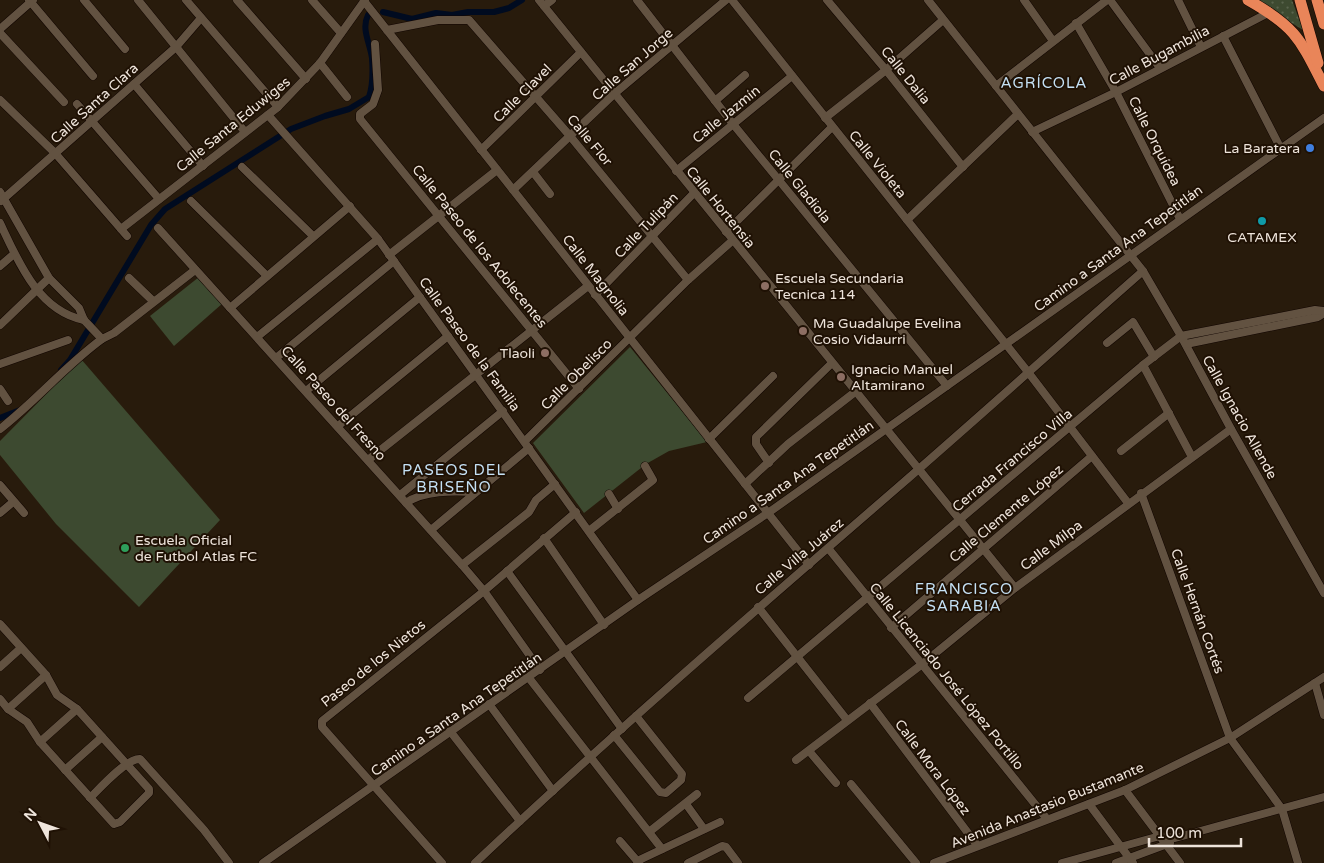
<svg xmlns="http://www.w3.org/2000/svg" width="1324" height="863" viewBox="0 0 1324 863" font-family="'Varela Round',sans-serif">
<defs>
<pattern id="grass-dots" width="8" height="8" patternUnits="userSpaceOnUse" patternTransform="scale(1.25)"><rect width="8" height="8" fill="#3d4a30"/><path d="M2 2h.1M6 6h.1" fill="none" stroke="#59644d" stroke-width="1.8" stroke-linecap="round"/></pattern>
</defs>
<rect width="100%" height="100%" fill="#281b0c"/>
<polygon fill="url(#grass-dots)" points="1254,0 1292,0 1303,30"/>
<g fill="#3d4a30">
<polygon points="199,277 223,303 174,346 150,316"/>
<polygon points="630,347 707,442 669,451 646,464 584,513 533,443"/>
<polygon points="81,359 220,520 139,607 56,524 0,455 0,441"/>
</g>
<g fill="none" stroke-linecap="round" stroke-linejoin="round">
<g stroke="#000b20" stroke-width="6">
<polyline points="383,12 412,19 436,13 452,15 468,12 494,12 509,8 522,0"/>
<path d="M61,370L70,360L151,225L165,209L291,129L325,116L349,109L369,97C373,85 373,71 372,58C370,43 361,29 368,15"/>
<polyline points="0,418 20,410"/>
</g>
<g stroke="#110500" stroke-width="9">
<g id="minor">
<polyline points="29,0 93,76"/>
<polyline points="84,0 125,49"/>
<polyline points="138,0 245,132"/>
<polyline points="186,0 278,107"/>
<polyline points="237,0 306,79"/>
<polyline points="312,0 341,33"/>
<polyline points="539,0 1015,588"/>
<polyline points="637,0 733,124 947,386"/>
<polyline points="732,0 1028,372 1128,503"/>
<polyline points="827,0 886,70 963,167"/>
<polyline points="928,0 1143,271 1181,336 1231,429 1324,593"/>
<polyline points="1024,0 1053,41"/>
<polyline points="1110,0 1160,68"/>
<polyline points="1178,0 1201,47"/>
<polyline points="364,1 809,565"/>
<polyline points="544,6 552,0"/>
<polyline points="1076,23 1116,92 1180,219"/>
<polyline points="0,29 33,0"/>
<polyline points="387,30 438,20 469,20 570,136 688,280"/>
<polyline points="0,33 64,102"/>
<polyline points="1223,36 1281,149"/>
<polyline points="375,44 378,90 373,104 360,114 360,119 579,389"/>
<polyline points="320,63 347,97"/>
<polyline points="134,84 203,166"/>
<polyline points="996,86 1107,0"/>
<polyline points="0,100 55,153 127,236"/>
<polyline points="715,101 745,75"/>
<polyline points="77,104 159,199"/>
<polyline points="268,115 378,239 638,600"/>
<polyline points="825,118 886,70 943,20"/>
<polyline points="1032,132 1116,92 1270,12"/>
<polyline points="481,150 581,52"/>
<polyline points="242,167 313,236"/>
<polyline points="676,171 792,76"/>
<polyline points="533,172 550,194"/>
<polyline points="513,190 614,94 726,0"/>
<polyline points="0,192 49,278 79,308 84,320 102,339 114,333 195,270"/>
<polyline points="1,201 176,47 201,18"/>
<polyline points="191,201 267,276"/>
<polyline points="907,220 1018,114"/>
<path d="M0,223C18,261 38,311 84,320"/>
<polyline points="158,228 462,565 484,591 540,670"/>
<polyline points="121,229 278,107 320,63 365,0"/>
<polyline points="726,232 832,127"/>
<polyline points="389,255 497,170"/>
<polyline points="0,266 14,254"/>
<polyline points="129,278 153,301"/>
<polyline points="595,295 694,193"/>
<polyline points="230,308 350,206"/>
<polyline points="0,325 49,278"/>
<polyline points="257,337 378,239"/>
<polyline points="1107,343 1133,322 1154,357"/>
<polyline points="1186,344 1318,317 1324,313"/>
<polyline points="276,358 394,261"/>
<polyline points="0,364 68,340"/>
<polyline points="1143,365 1192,457"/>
<polyline points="0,389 8,401"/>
<polyline points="306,391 420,297"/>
<polyline points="338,426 448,336"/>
<path d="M0,429C36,401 65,366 102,339"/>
<polyline points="709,439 773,376"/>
<polyline points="525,441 688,280 732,241"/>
<polyline points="1121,451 1169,413"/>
<polyline points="368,460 588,286"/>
<polyline points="769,463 756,444 756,437 832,363"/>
<polyline points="745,484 788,444 855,392"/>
<polyline points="0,485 24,513"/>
<polyline points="1141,493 1230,738 1282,809 1298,863"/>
<polyline points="609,494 618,509"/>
<polyline points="400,495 503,411"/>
<path d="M406,503C424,490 453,491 475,492"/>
<polyline points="0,513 13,502"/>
<polyline points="431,530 529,448"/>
<polyline points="589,531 653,480 645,466"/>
<polyline points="544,538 604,625"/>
<polyline points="828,548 1047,819"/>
<polyline points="462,565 529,512 536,500 555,484"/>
<polyline points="507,571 622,729"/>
<polyline points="758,607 847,720"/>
<polyline points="0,624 46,675 57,695 77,709 149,789 149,793 120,822 114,824 40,742 27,722 8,709 0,699"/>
<polyline points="891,628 1092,456"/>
<polyline points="0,667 21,648"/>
<polyline points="529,678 662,849"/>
<polyline points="1315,683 1324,715"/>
<polyline points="748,698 1143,365 1181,336 1315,310 1324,311"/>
<polyline points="870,703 977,845"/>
<polyline points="489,704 553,791"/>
<polyline points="8,709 46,675"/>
<polyline points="450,731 520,821"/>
<polyline points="614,735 660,792 666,793 681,780 682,774 636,716"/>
<polyline points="40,742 77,709"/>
<polyline points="809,751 836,783"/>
<polyline points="796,760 921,665 1015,588 1231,429"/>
<polyline points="65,770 102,737"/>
<polyline points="851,784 916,863"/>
<polyline points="1125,790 1180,863"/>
<path d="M90,798C100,788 127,758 140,759L204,830L229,863"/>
<polyline points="686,804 704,829"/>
<polyline points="1089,804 1133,863"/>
<polyline points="649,832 697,794"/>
<polyline points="620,841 639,863"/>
<polyline points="637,861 720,822"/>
<polyline points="263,863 638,600 768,513 1324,118"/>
<polyline points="442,863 322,727 322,721 484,591 576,512"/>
<path d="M475,863C612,734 755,611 897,488C980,416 1061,343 1143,271"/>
<polyline points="688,863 722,846 726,847 738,863"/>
<polyline points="934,863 1125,790 1230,738 1324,677"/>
<polyline points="1062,863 1160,836 1175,838 1324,797"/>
<polyline points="1116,863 1170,843"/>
</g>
</g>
<g stroke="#110500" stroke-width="12">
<g id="highway">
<path d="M1248,0C1296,27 1300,39 1324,86"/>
<polyline points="1300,0 1318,63"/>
<polyline points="1317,0 1324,24"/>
</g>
</g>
<use href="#minor" stroke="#625241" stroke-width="8"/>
<use href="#highway" stroke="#e98559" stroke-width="11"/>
</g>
<circle fill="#3f7fe0" stroke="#1f1104" stroke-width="2" cx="1310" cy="148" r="5"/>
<circle fill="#0f9aa8" stroke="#1f1104" stroke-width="2" cx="1262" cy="221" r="5"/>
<g fill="#8d6e63" stroke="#1f1104" stroke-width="2">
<circle cx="765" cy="286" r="5"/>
<circle cx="803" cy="331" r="5"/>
<circle cx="545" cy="353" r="5"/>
<circle cx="841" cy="377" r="5"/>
</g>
<circle fill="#2e9e5b" stroke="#1f1104" stroke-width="2" cx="125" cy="548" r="5"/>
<g text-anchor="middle" stroke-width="4" stroke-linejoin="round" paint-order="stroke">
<g font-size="14" fill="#eee4db" stroke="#1f1104">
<text transform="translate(1159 55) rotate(-28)" y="5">Calle Bugambilia</text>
<text transform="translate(632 64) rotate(-41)" y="5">Calle San Jorge</text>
<text transform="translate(906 75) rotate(51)" y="5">Calle Dalia</text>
<text transform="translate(522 93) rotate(-45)" y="5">Calle Clavel</text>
<text transform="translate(94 103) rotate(-42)" y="5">Calle Santa Clara</text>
<text transform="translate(726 114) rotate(-39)" y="5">Calle Jazmín</text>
<text transform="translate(233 124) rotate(-39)" y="5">Calle Santa Eduwiges</text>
<text transform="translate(590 140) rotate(50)" y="5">Calle Flor</text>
<text transform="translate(1155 141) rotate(63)" y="5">Calle Orquídea</text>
<text transform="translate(878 164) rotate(51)" y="5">Calle Violeta</text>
<text transform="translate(800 186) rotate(51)" y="5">Calle Gladiola</text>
<text transform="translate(721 207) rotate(51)" y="5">Calle Hortensia</text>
<text transform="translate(646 225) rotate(-46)" y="5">Calle Tulipán</text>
<text transform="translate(480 246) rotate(51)" y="5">Calle Paseo de los Adolecentes</text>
<text transform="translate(1118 248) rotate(-36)" y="5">Camino a Santa Ana Tepetitlán</text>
<text transform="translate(596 275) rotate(52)" y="5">Calle Magnolia</text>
<text transform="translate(470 344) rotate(54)" y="5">Calle Paseo de la Familia</text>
<text transform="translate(576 374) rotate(-45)" y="5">Calle Obelisco</text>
<text transform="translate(334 403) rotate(48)" y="5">Calle Paseo del Fresno</text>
<text transform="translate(1240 417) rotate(61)" y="5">Calle Ignacio Allende</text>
<text transform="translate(1012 460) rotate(-40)" y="5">Cerrada Francisco Villa</text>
<text transform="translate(788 482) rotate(-35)" y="5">Camino a Santa Ana Tepetitlán</text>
<text transform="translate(1006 513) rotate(-40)" y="5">Calle Clemente López</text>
<text transform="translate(1051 545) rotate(-37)" y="5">Calle Milpa</text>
<text transform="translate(799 556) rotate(-40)" y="5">Calle Villa Juárez</text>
<text transform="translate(1198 611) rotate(70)" y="5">Calle Hernán Cortés</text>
<text transform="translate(373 663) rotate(-39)" y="5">Paseo de los Nietos</text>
<text transform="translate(947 676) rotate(51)" y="5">Calle Licenciado José López Portillo</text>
<text transform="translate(456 714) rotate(-35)" y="5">Camino a Santa Ana Tepetitlán</text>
<text transform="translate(933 767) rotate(53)" y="5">Calle Mora López</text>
<text transform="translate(1047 805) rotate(-22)" y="5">Avenida Anastasio Bustamante</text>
</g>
<g font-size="14" fill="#eee4db" stroke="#1f1104" text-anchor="start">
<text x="1300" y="153" text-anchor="end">La Baratera</text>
<text x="1262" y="242" text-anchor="middle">CATAMEX</text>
<text x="775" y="283">Escuela Secundaria<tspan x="775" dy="16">Tecnica 114</tspan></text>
<text x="813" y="328">Ma Guadalupe Evelina<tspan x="813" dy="16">Cosio Vidaurri</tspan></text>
<text x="535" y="358" text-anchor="end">Tlaoli</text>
<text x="851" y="374">Ignacio Manuel<tspan x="851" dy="16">Altamirano</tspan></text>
<text x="135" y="545">Escuela Oficial<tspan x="135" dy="16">de Futbol Atlas FC</tspan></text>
</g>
<g font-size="15" letter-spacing="1" fill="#c5e1f5" stroke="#1f1104">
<text x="1044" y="88">AGRÍCOLA</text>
<text x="454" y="475">PASEOS DEL<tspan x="454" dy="17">BRISEÑO</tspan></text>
<text x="964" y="594">FRANCISCO<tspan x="964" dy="17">SARABIA</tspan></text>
</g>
</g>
<g transform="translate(40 823) rotate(311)" stroke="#1f1104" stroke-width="4" paint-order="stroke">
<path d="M0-4L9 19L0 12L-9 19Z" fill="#eee4db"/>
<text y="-8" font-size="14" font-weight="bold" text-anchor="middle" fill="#eee4db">N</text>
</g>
<path d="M1149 838v8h92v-8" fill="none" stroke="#eee4db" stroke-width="2.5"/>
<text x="1156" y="838" font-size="15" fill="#eee4db" stroke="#1f1104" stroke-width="4" paint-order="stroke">100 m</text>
</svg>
